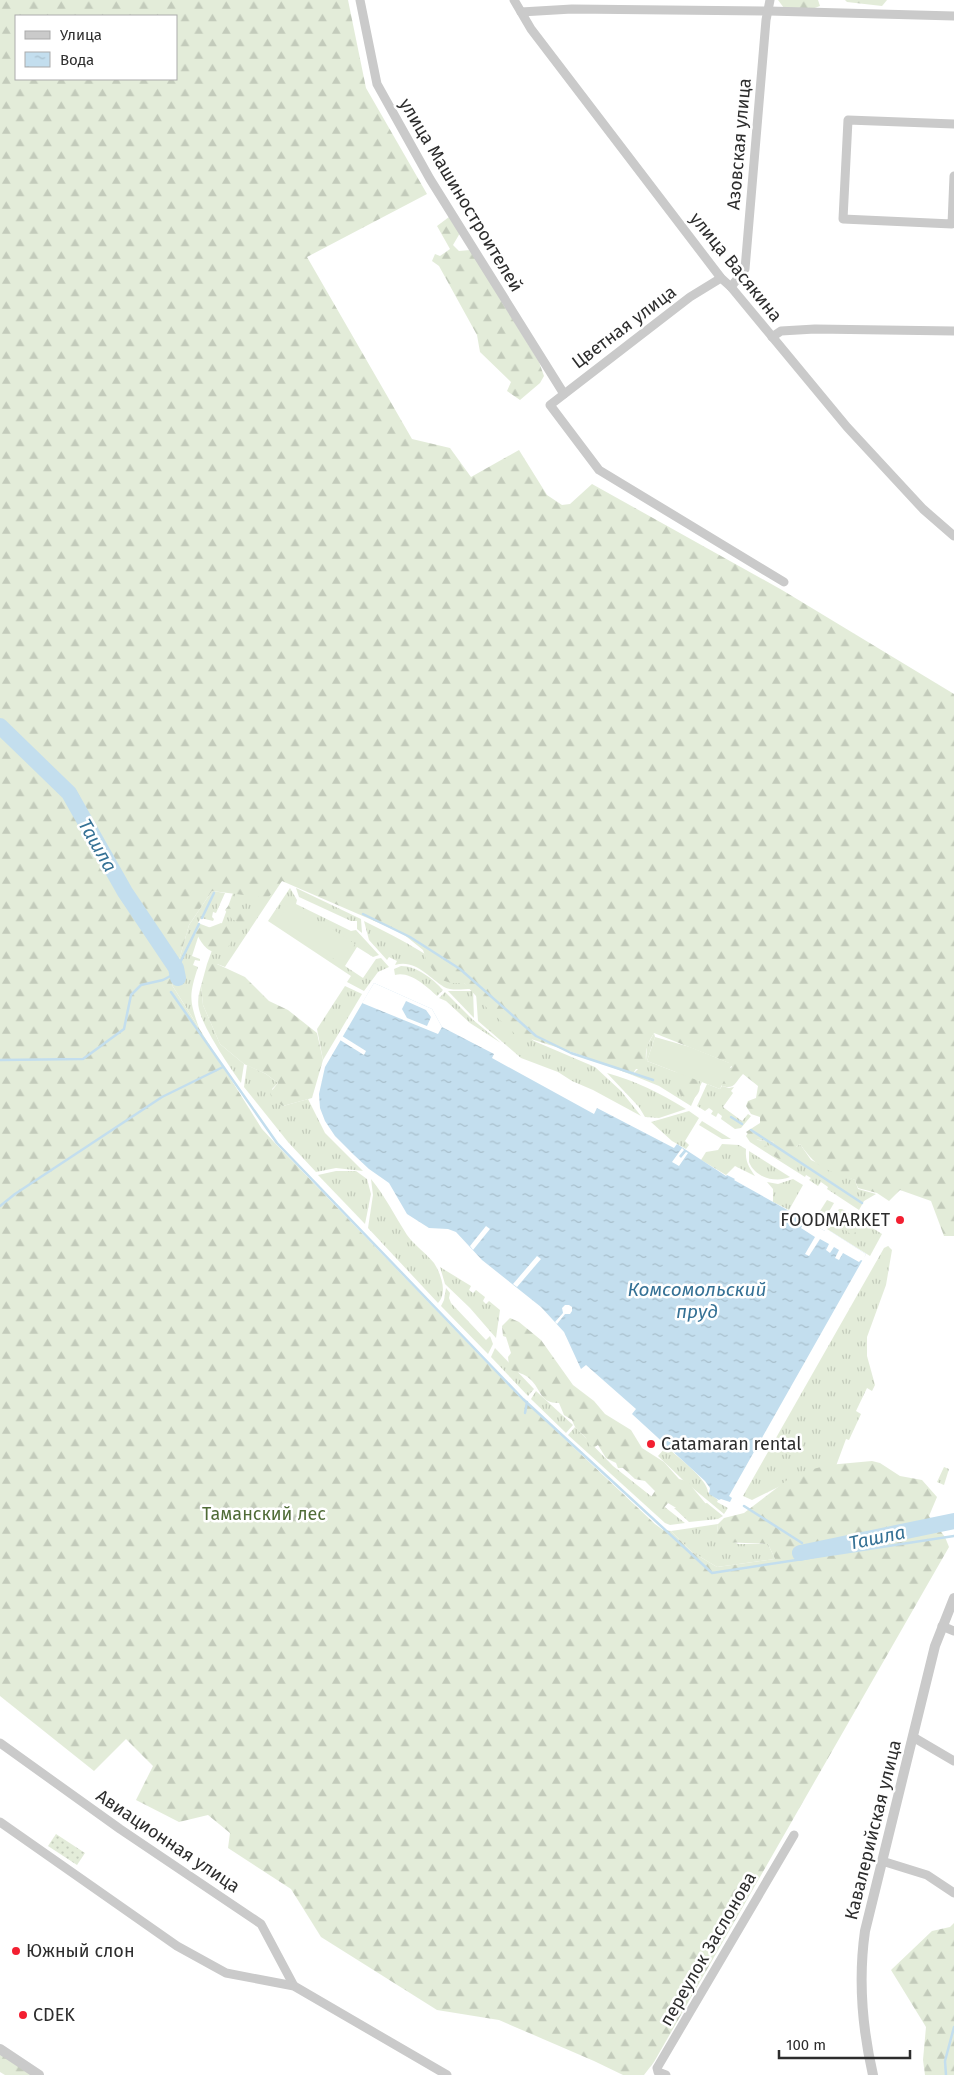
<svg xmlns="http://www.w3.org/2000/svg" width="954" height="2075" viewBox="0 0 954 2075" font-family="'Fira Sans',sans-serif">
<defs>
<pattern id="grass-tufts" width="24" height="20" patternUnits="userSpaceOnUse" patternTransform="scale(1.25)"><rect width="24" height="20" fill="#e3ecd9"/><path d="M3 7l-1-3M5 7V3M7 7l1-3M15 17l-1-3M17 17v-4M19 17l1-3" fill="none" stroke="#c3cbbb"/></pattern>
<pattern id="forest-firs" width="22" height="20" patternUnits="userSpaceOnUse" patternTransform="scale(1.25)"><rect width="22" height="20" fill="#e3ecd9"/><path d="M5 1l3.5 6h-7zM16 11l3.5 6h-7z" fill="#c3cbbb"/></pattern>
<pattern id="park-dots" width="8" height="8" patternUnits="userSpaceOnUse" patternTransform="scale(1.25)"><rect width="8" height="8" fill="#e3ecd9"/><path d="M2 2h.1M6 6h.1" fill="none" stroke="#c3cbbb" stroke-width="1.8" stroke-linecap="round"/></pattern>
<pattern id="water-ripples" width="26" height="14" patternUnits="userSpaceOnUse" patternTransform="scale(1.25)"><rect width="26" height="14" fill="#c3deee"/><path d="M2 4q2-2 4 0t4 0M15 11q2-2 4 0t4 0" fill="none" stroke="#a8bfcc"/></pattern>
</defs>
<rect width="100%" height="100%" fill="#fff"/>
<g fill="url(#grass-tufts)">
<polygon points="282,881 225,967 217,964 207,964 233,893"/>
<polygon points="290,888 297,900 296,904 351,931 356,930 379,955 373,957 357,947 345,966 363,978 376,959 381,958 389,967 378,972 364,991 347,982 351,976 268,921"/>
<polygon points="296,888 361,919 362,933 357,929 357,921 351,921 299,897"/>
<path d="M212,891L225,893L216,913L213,912L212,917L214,919L213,921L201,918L198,923L211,928H201L192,956L200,959V961L195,960L193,965L198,967C189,995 189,1000 199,1028L172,985L189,925Z"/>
<path d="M364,921C403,940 439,959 471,989C463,989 451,991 444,987C429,978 416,959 395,965L397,961L389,957L387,960L369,940Z"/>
<path d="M401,966C417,966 433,979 443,990L437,996C426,986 410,971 395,975L394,969Z"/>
<path d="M201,986L203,1005L220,1044L244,1064L241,1083C229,1066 203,1028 199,1009C197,1001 199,993 201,986Z"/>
<polygon points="345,986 362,994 323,1060 317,1029"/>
<polygon points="448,991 473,991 474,1018"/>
<polygon points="445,992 472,1019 501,1043 470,1023 446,1001 439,998"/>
<polygon points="476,993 534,1041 595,1067 621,1091 641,1116 593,1090 572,1081 558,1072 521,1058 478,1021"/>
<polygon points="654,1033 655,1037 647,1061 702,1082 691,1106 659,1086 632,1075 646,1061 647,1046"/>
<polygon points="247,1065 266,1074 278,1083 272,1089 283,1106 308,1099 325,1133 363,1171 336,1168 316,1172 288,1142 244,1087"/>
<path d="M607,1073C636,1081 660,1093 686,1109L659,1118L645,1117L639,1107Z"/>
<polygon points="707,1084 720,1089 722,1086 729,1088 734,1087 731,1091 733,1093 723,1107 742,1121 748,1114 751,1116 741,1128 735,1129 721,1119 722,1116 718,1113 716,1117 711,1114 713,1111 709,1108 705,1111 697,1106"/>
<polygon points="689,1111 699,1118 685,1141 689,1145 686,1149 672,1141 651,1122"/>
<polygon points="702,1121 731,1139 722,1139 699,1125"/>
<polygon points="748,1133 758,1140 774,1142 772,1145 796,1147 800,1144 811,1160 855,1180 858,1189 876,1194 864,1201 859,1210 827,1189 828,1187 821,1182 818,1186 809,1180 811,1178 806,1175 805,1177 750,1142 746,1136"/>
<path d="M722,1144L739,1145L746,1149C745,1162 749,1167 755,1176L735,1166L726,1175L701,1160L706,1152L718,1150Z"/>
<path d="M749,1151L790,1177C776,1183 755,1178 749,1162Z"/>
<polygon points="336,1171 356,1171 367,1179 371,1194 365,1224 318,1175"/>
<path d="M371,1179C385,1196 395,1216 407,1235C415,1246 427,1254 434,1263C441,1274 448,1293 438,1303L368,1228L373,1195Z"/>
<polygon points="793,1179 803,1185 789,1210 773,1202 773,1189 767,1182 778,1184"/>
<polygon points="827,1200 834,1203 827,1215 820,1211"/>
<polygon points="839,1209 842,1209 882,1234 870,1256 827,1229"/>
<polygon points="888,1246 892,1250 886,1285 867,1337 867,1356 875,1385 872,1391 867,1388 856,1411 861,1414 849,1440 846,1439 836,1466 807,1473 752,1500 743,1496 884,1248"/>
<polygon points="440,1267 471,1286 469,1290 473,1293 476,1290 485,1297 483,1301 486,1304 489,1301 500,1310 496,1338 470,1308 445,1284"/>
<polygon points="446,1288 450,1293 449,1298 451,1303 486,1340 490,1336 493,1344 488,1354 441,1306 444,1300"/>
<polygon points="495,1348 534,1389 528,1396 491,1357"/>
<polygon points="536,1391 573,1425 566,1433 531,1399"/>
<polygon points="575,1427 613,1466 685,1523 670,1525 665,1523 568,1435"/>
<path d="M666,1447C676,1455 708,1480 708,1492L718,1500L717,1502L728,1508L724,1514L683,1480L658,1456Z"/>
<polygon points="944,1467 949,1469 944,1485 937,1482"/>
<polygon points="707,1503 723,1516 718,1519 689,1522 674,1508 689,1507"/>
<polygon points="718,1524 717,1533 738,1544 768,1544 775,1559 717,1567 692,1552 671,1531"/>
</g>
<g fill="url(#forest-firs)" fill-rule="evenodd">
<path d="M0,0H348L366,88L427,194L307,257L412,439L450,448L471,477L519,450L547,495L562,505L570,504L592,484L782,590L954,694V1236H944L931,1201L900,1190L889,1201L877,1193L858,1188L855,1180C825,1168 820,1172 800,1144L796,1147V1157L788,1164L765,1151L764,1146L772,1145L774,1142L753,1139L746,1132L760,1123V1117L751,1114L746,1106L748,1101L756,1098L758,1086L743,1074C735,1082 735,1090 722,1086C720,1075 723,1072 732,1067L729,1063L654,1033C648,1043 645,1049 646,1061L649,1065L645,1069H636L632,1075L575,1053L515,1034L488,1009L464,983H451L439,979L427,962L423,950L402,933L282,881L268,898L212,891L189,925L172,985L262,1129L275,1143L518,1395L655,1524L663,1530L671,1531L692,1552L717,1567L775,1559L768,1544L721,1542L717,1533L718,1524L724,1518L744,1513L795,1474L828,1465L872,1461L880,1463L900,1476L922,1480L937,1497L929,1516L945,1537L949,1547L654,2062L644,2075H623L594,2061L499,2020L437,2010L321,1937L291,1889L228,1848L230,1833L208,1815L179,1822L136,1800L153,1766L126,1739L94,1771L0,1696ZM16,16H176V79H16Z"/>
<polygon points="778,0 818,0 820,6 812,9 784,8"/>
<polygon points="845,0 887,0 882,6 847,2"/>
<polygon points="449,217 460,233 453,245 459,251 470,250 539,362 544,376 540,383 520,400 507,391 511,382 480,352 477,335 439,266 432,261 435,254 440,256 450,249 437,226"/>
<polygon points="229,905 237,912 251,911 257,918 248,928 232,919 225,910"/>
<path d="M221,923L232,927L233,939L228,947L224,948L217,954C204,948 203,945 196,933L201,926L208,928Z"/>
<polygon points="207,964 217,964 245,977 269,1001 288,1010 317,1033 323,1060 312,1098 283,1106 272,1099 270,1093 278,1083 266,1074 244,1064 220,1044 203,1005 201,986"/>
<path d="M677,1072L695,1075C703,1087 701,1094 689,1102L680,1094L673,1076Z"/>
<polygon points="841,1214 856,1233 854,1237 843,1228 831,1222 834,1217"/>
<path d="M510,1318L519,1322L541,1340L573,1385L594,1401L605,1414L631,1430L642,1448L664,1462L679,1479L687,1481L706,1504L705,1509L695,1517H691L668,1503L662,1510L655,1505L651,1497L655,1491L645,1481L635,1479L623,1468H618L616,1463L606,1458L598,1445L593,1448C588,1444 589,1442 585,1437C578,1429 577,1433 572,1420L564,1415L559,1403C539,1403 542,1390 530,1379C525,1374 517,1372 511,1370L509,1366L508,1357L511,1353L506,1337L503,1336L502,1326Z"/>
<polygon points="954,1923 954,2075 925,2075 923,2060 926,2027 891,1970 932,1931 950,1927"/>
<polygon points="0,2053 32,2075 5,2075 0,2072"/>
</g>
<polygon fill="url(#park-dots)" points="56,1834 85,1853 77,1865 48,1846"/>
<g fill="#e3ecd9">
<polygon points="290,903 321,923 308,944 276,924"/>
<polygon points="326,925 355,944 342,964 313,946"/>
<polygon points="655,1037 690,1047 732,1064 720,1089 647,1061"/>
</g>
<polygon fill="url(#water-ripples)" points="374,983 432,1009 442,1027 494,1054 492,1058 594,1114 597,1108 674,1148 677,1144 726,1176 727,1175 735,1179 734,1180 825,1231 830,1231 866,1254 729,1496 732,1498 730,1502 721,1499 719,1500 709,1494 710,1488 705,1481 632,1414 636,1409 586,1365 581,1369 564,1332 541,1307 482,1260 456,1232 448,1229 429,1228 407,1214 389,1183 369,1169 354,1155 335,1136 325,1121 320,1108 319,1094 325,1067"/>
<g fill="#fff" fill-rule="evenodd">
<path d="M374,983L432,1009L442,1027L438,1034L362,1003ZM406,1001L426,1010L431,1017L427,1026L407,1018L402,1009Z"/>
<polygon points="342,1036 366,1051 364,1055 340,1040"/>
<polygon points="682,1148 684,1150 679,1156 681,1158 686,1152 688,1153 679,1166 672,1162"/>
<polygon points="806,1220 825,1231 830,1231 866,1254 863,1261 861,1260 859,1262 843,1253 839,1260 835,1258 839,1250 834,1247 830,1253 826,1250 829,1244 820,1239 809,1256 805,1254 815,1237 801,1228"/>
<polygon points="486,1226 490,1229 473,1250 470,1246"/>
<polygon points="537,1256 541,1259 517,1287 513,1284"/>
<polygon points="565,1305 569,1305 572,1307 572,1311 570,1314 565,1314 557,1324 555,1322 563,1313 562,1308"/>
</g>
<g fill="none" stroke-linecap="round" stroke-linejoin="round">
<g stroke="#c3deee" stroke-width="2.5">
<polyline points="363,914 410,937 460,969 536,1036 571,1053 653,1080"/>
<polyline points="202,918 214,893"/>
<polyline points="176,971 199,924"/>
<polyline points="171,992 277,1143 523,1399 712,1573 954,1536"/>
<polyline points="0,1060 83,1059 124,1029 131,995 141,985 163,980 176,973"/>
<polyline points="731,1117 742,1124"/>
<polyline points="751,1130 862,1203"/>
<polyline points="0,1206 15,1194 162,1097 223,1067"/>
<polyline points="525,1413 527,1402"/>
<polyline points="744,1506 802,1543"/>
<polyline points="809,1548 814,1550"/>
<polyline points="946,2075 945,2061 954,2027"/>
</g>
<g stroke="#c3deee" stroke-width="16">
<polyline points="0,726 69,793 125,892 176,968 178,978"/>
<polyline points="800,1553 954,1521"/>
</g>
<g stroke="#cacaca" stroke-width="9">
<polyline points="360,0 377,84 430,179 564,394"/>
<polyline points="514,0 531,29 721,278 731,287 847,427 923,509 954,536"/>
<polyline points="521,12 572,9 769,11 954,16"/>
<polyline points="954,124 848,120 843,219 952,224 954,176"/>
<polyline points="721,278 690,297 550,405 599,470 784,582"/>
<polyline points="731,287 745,269 766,20 770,0"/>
<polyline points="772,337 781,331 815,329 954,331"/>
<polyline points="942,1626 954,1631"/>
<polyline points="913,1737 954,1761"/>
<polyline points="0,1743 120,1829 261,1924 294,1986"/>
<polyline points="0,1822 177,1946 226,1973 294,1986 447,2075"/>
<polyline points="882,1861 927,1875 954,1893"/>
<polyline points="666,2075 658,2072 657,2068 794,1835"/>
</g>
<g stroke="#cacaca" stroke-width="10">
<polyline points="0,2049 39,2075"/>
<path d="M873,2075C862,2027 858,1980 865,1931L935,1646L954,1598"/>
</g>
</g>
<g fill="#f31f31" stroke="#fff" stroke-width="2">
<circle cx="900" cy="1220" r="5"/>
<circle cx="651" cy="1444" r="5"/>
<circle cx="16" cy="1951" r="5"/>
<circle cx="23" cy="2015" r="5"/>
</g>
<g text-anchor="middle" stroke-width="5" stroke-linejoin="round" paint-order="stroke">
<g font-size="18" fill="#2d2d2d" stroke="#fff">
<text transform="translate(739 144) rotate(-85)" y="6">Азовская улица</text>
<text transform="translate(461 195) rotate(59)" y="6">улица Машиностроителей</text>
<text transform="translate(736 267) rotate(51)" y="6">улица Васякина</text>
<text transform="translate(624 327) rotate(-37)" y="6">Цветная улица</text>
<text transform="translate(873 1830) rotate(-76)" y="6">Кавалерийская улица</text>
<text transform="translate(168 1841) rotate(34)" y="6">Авиационная улица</text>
<text transform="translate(708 1949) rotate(-60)" y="6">переулок Заслонова</text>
</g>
<g font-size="18" fill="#2d2d2d" stroke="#fff" text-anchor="start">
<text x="890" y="1226" text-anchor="end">FOODMARKET</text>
<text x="661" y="1450">Catamaran rental</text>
<text x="26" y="1957">Южный слон</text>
<text x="33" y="2021">CDEK</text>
</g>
<g font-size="18" fill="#506c37" stroke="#fff">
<text x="264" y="1520">Таманский лес</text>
</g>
<g font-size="19" font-style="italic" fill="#357195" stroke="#fff">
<text transform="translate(98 845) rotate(60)" y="7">Ташла</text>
<text x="697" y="1296">Комсомольский<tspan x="697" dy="22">пруд</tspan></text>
<text transform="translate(877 1537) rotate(-12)" y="7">Ташла</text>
</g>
</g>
<rect x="15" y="15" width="162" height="65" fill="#ffffff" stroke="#ababab"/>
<rect x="25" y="31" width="25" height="8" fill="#cacaca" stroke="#ababab"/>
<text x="60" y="40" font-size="15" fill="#2d2d2d">Улица</text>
<rect x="25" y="52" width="25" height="15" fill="url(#water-ripples)" stroke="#ababab"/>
<text x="60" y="65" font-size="15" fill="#2d2d2d">Вода</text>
<path d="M779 2050v8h131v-8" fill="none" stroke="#2d2d2d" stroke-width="2.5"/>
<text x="786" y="2050" font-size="15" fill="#2d2d2d" stroke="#ffffff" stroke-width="4" paint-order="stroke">100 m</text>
</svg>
